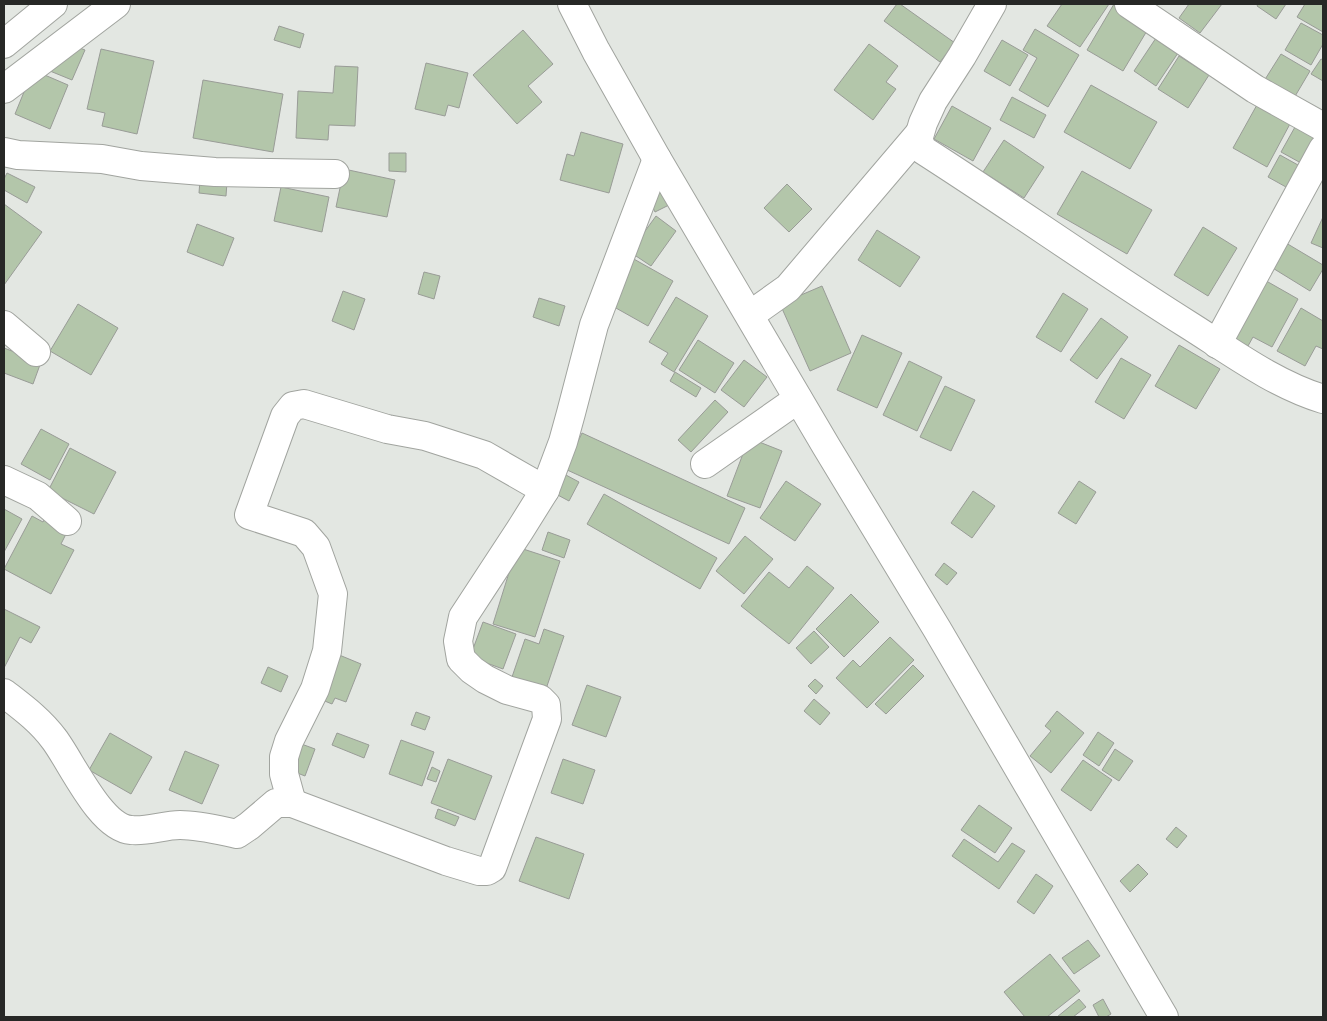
<svg xmlns="http://www.w3.org/2000/svg" width="1327" height="1021" viewBox="0 0 1327 1021" font-family="'DejaVu Sans',sans-serif">
<rect width="100%" height="100%" fill="#e3e7e2"/>
<g fill="#b3c6aa" stroke="#999c97">
<polygon points="897,4 900,4 955,43 940,62 884,21"/>
<polygon points="1062,4 1109,4 1080,47 1047,26"/>
<polygon points="1114,4 1151,24 1123,71 1087,50"/>
<polygon points="1189,4 1222,4 1200,33 1179,18"/>
<polygon points="1258,4 1286,4 1276,19 1257,6"/>
<polygon points="1305,4 1323,4 1323,32 1297,17"/>
<polygon points="1301,23 1323,35 1323,44 1311,65 1285,50"/>
<polygon points="279,26 304,34 300,48 274,40"/>
<polygon points="1035,29 1079,55 1048,107 1019,90 1037,58 1023,50"/>
<polygon points="523,30 553,64 528,86 542,102 517,124 473,75"/>
<polygon points="1160,32 1182,47 1156,86 1134,71"/>
<polygon points="1002,40 1028,55 1010,86 984,71"/>
<polygon points="67,43 85,50 72,80 50,71"/>
<polygon points="869,44 898,66 886,82 896,89 873,120 834,90"/>
<polygon points="101,49 154,61 137,134 102,126 105,113 87,109"/>
<polygon points="1281,54 1310,71 1294,98 1264,81"/>
<polygon points="1179,56 1209,75 1188,108 1158,89"/>
<polygon points="1321,59 1323,60 1323,81 1311,74"/>
<polygon points="426,63 468,73 459,108 448,105 445,116 415,109"/>
<polygon points="335,66 358,67 355,126 329,125 328,140 296,138 298,91 333,93"/>
<polygon points="33,70 68,85 50,129 15,114"/>
<polygon points="203,80 283,94 273,152 193,138"/>
<polygon points="1091,85 1157,122 1130,169 1064,132"/>
<polygon points="1012,97 1046,115 1034,138 1000,120"/>
<polygon points="1258,103 1291,122 1267,167 1233,148"/>
<polygon points="952,106 991,128 973,161 934,139"/>
<polygon points="1295,127 1323,142 1310,168 1281,152"/>
<polygon points="581,132 623,144 609,193 560,180 567,154 574,156"/>
<polygon points="1004,140 1044,167 1024,198 983,172"/>
<polygon points="389,153 406,153 406,172 389,171"/>
<polygon points="1280,155 1307,170 1295,192 1268,177"/>
<polygon points="344,169 395,180 387,217 336,207"/>
<polygon points="1082,171 1152,210 1127,254 1057,214"/>
<polygon points="7,173 35,187 27,203 4,190 4,179"/>
<polygon points="200,180 227,182 226,196 199,193"/>
<polygon points="787,184 812,209 789,232 764,208"/>
<polygon points="661,185 671,204 655,212 646,193"/>
<polygon points="281,187 329,197 322,232 274,221"/>
<polygon points="4,204 42,232 4,285"/>
<polygon points="656,216 676,231 651,266 630,252"/>
<polygon points="1323,217 1323,248 1311,243"/>
<polygon points="197,224 234,238 223,266 187,252"/>
<polygon points="1203,227 1237,248 1208,296 1174,275"/>
<polygon points="877,230 920,257 900,287 858,260"/>
<polygon points="1286,243 1323,265 1323,269 1310,291 1271,267"/>
<polygon points="632,258 673,281 648,326 607,303"/>
<polygon points="424,272 440,276 434,299 418,294"/>
<polygon points="1261,278 1298,299 1272,347 1253,337 1248,346 1229,336"/>
<polygon points="822,286 851,353 810,371 780,304"/>
<polygon points="343,291 365,299 354,330 332,321"/>
<polygon points="1063,293 1088,309 1061,352 1036,337"/>
<polygon points="676,297 708,316 674,372 661,364 668,353 649,342"/>
<polygon points="539,298 565,306 559,326 533,317"/>
<polygon points="78,304 118,328 91,375 50,351"/>
<polygon points="1301,308 1323,321 1323,349 1316,346 1305,366 1277,351"/>
<polygon points="1101,318 1128,337 1097,379 1070,360"/>
<polygon points="862,335 902,353 877,408 837,390"/>
<polygon points="698,340 734,363 715,393 679,370"/>
<polygon points="1179,345 1220,369 1196,409 1155,386"/>
<polygon points="4,348 41,362 33,384 4,373"/>
<polygon points="1121,358 1151,375 1124,419 1095,402"/>
<polygon points="744,360 767,377 744,407 721,390"/>
<polygon points="909,361 942,377 917,431 883,415"/>
<polygon points="675,372 701,388 696,397 670,381"/>
<polygon points="945,386 975,400 951,451 920,437"/>
<polygon points="715,400 728,412 691,452 678,440"/>
<polygon points="41,429 69,444 50,480 21,464"/>
<polygon points="582,433 745,508 729,544 565,469"/>
<polygon points="749,438 782,451 760,508 727,496"/>
<polygon points="70,448 116,472 94,514 48,491"/>
<polygon points="564,474 579,482 569,501 554,493"/>
<polygon points="786,481 821,504 795,541 760,518"/>
<polygon points="1079,481 1096,492 1076,524 1058,513"/>
<polygon points="973,491 995,506 972,538 951,523"/>
<polygon points="604,494 717,558 700,589 587,524"/>
<polygon points="4,509 22,519 4,552"/>
<polygon points="32,516 43,522 45,518 68,530 61,544 74,550 51,594 4,569"/>
<polygon points="548,532 570,540 564,558 542,550"/>
<polygon points="745,536 773,559 744,594 716,571"/>
<polygon points="517,547 560,561 535,637 493,624"/>
<polygon points="944,563 957,573 947,585 935,575"/>
<polygon points="807,566 834,588 789,644 741,606 769,572 789,588"/>
<polygon points="851,594 879,622 844,657 816,629"/>
<polygon points="4,609 40,627 31,643 20,637 4,668"/>
<polygon points="483,622 516,634 503,669 470,657"/>
<polygon points="544,629 564,636 546,689 512,677 525,639 539,644"/>
<polygon points="814,631 829,647 811,664 796,648"/>
<polygon points="890,637 914,660 867,708 836,678 853,660 860,667"/>
<polygon points="332,652 361,664 346,702 335,698 332,704 315,697"/>
<polygon points="913,665 924,676 886,714 875,704"/>
<polygon points="268,667 288,676 281,692 261,683"/>
<polygon points="815,679 823,686 816,694 808,686"/>
<polygon points="587,685 621,697 606,737 572,725"/>
<polygon points="814,699 830,713 820,725 804,711"/>
<polygon points="1057,711 1084,733 1051,773 1030,756 1051,731 1045,726"/>
<polygon points="416,712 430,717 425,730 411,725"/>
<polygon points="1098,732 1114,743 1099,766 1083,755"/>
<polygon points="110,733 152,757 131,794 89,770"/>
<polygon points="337,733 369,745 364,758 332,745"/>
<polygon points="401,740 434,752 422,786 389,774"/>
<polygon points="296,742 315,749 305,776 287,769"/>
<polygon points="1115,749 1133,761 1119,781 1102,770"/>
<polygon points="185,751 219,765 202,804 169,790"/>
<polygon points="448,759 492,776 475,820 431,803"/>
<polygon points="563,759 595,770 583,804 551,793"/>
<polygon points="1083,760 1112,780 1091,811 1061,790"/>
<polygon points="432,767 440,771 436,782 427,779"/>
<polygon points="979,805 1012,828 995,853 961,830"/>
<polygon points="438,809 459,817 455,826 435,818"/>
<polygon points="1176,827 1187,836 1177,848 1166,839"/>
<polygon points="536,837 584,854 569,899 519,881"/>
<polygon points="964,839 998,862 1012,843 1025,851 999,889 952,856"/>
<polygon points="1138,864 1148,874 1130,892 1120,881"/>
<polygon points="1036,874 1053,886 1034,914 1017,902"/>
<polygon points="1088,940 1100,956 1074,974 1062,958"/>
<polygon points="1050,954 1080,991 1047,1017 1025,1017 1004,992"/>
<polygon points="1079,999 1086,1007 1073,1017 1057,1017"/>
<polygon points="1103,999 1111,1014 1106,1017 1099,1017 1093,1005"/>
</g>
<g fill="none" stroke-linecap="round" stroke-linejoin="round">
<g stroke="#a1a49f" stroke-width="30">
<g id="minor">
<polyline points="572,4 596,51 657,159 826,446 937,629 1164,1017"/>
<path d="M992,4L962,56L933,101L923,123L918,140L923,150C1012,207 1098,268 1187,324C1230,351 1274,384 1323,399"/>
<polyline points="1129,4 1255,89 1323,127"/>
<polyline points="4,89 116,4"/>
<polyline points="4,152 18,155 102,159 141,166 215,172 335,174"/>
<polyline points="750,315 788,288 919,134"/>
<polyline points="4,325 36,352"/>
<polyline points="1217,344 1323,149"/>
<polyline points="705,464 798,399"/>
<polyline points="4,480 38,496 67,521"/>
<path d="M4,693C22,707 40,720 54,739C71,761 100,828 131,830C146,832 164,825 180,825C199,825 218,830 237,834L249,826L276,803H292L446,861L479,871H487L492,868L547,719L546,705L540,699L507,690L485,679L472,670L461,659L458,641L463,617L520,530L545,490L563,442L571,413L594,325L657,159"/>
<polyline points="292,803 284,774 284,757 289,741 315,689 327,651 333,594 316,547 304,533 249,515 285,416 293,406 304,404 387,429 425,436 484,455 545,490"/>
</g>
</g>
<g stroke="#a1a49f" stroke-width="30">
<polyline id="tertiary" points="4,44 53,4"/>
</g>
<use href="#minor" stroke="#fff" stroke-width="28"/>
<use href="#tertiary" stroke="#fff" stroke-width="28"/>
</g>
<rect width="1327" height="1021" fill="none" stroke="#272826" stroke-width="10"/>
</svg>
